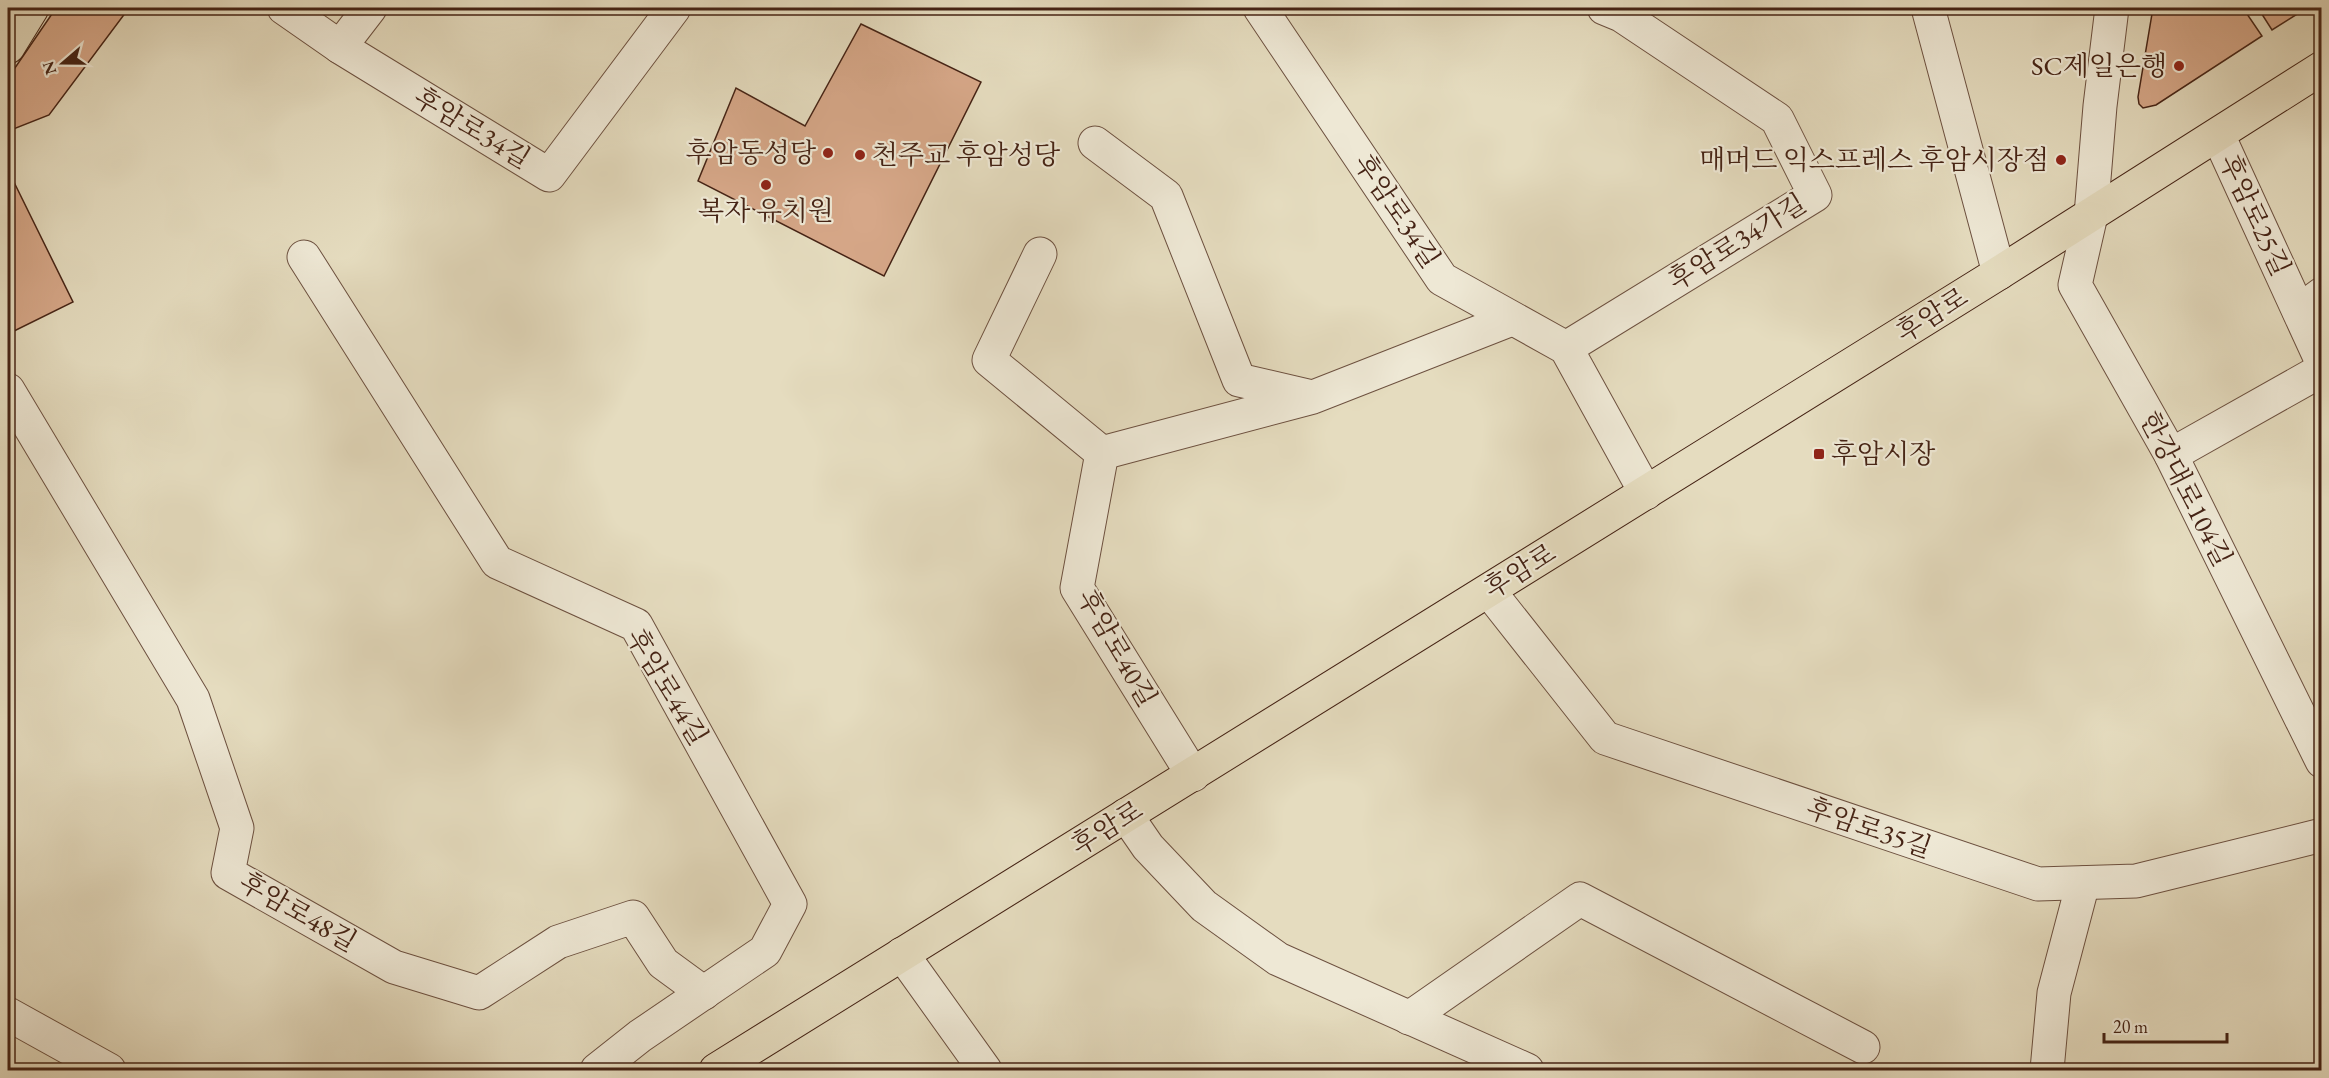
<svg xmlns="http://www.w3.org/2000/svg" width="2329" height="1078" viewBox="0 0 2329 1078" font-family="'EB Garamond','Noto Serif KR',serif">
<rect width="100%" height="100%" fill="#e5dcbf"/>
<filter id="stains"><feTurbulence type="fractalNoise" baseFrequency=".00333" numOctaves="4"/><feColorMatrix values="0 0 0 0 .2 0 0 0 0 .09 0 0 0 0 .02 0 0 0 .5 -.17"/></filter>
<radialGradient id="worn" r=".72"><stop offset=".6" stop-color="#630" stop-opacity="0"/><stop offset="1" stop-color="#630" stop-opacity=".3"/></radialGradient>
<g fill="#d6a788" stroke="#452315" stroke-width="1.5">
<polygon points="56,8 129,8 49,115 11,130 8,128 8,78"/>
<polygon points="2153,8 2243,8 2262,36 2156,105 2143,108 2139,104 2138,97"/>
<polygon points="2258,8 2307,8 2272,30"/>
<polygon points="861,24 981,82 884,276 698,181 736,88 805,126"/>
<polygon points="8,170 73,302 8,334"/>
</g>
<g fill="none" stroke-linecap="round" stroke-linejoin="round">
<g stroke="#6d5140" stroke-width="35">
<g id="minor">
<polyline points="284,8 340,47 370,8"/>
<polyline points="1260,8 1442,279 1566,348 1646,493"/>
<polyline points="1928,8 1999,273"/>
<polyline points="2112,8 2100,106 2091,215 2075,285 2171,455 2322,761"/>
<polyline points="340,47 549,175 674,8"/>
<polyline points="2218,135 2322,362"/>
<polyline points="1095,143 1166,196 1239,380 1308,396"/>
<polyline points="1040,254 989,360 1102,453 1077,588 1193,775"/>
<polyline points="304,257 497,562 636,625 790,904 765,951 640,1036 597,1070"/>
<polyline points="2299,311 2322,294"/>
<polyline points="1566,348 1815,195 1777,119 1621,15 1604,8"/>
<polyline points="8,390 193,699 237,828 228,873 394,967 479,993 558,942 633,917 663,963 704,993"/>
<polyline points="1102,453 1313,397 1512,319"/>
<polyline points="2171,455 2322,370"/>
<polyline points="1489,591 1605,738 2038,884 2136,881 2322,835"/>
<polyline points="1126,815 1148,847 1204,906 1278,959 1527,1070"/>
<polyline points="902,954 985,1070"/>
<polyline points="8,1014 109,1070"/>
<polyline points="1409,1018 1580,899 1863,1047"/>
<polyline points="2047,1070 2054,993 2083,883"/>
</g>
</g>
<g stroke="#452315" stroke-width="35">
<g id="major">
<polyline points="8,47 32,8"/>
<polyline points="716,1070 1999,273 2322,68"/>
</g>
</g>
<use href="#minor" stroke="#eee8d5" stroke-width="33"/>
<use href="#major" stroke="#e5dcbf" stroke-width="33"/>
</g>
<g fill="#8f2418" stroke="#eee8d5" stroke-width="2">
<circle cx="2179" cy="66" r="6"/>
<circle cx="828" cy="153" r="6"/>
<circle cx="860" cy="155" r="6"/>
<circle cx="2061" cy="160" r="6"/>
<circle cx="766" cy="185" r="6"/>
<rect x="1813" y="448" width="12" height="12" rx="3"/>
</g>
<g text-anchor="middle" stroke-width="4.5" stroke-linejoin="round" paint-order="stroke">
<g font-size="27" fill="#452315" stroke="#eee8d5" text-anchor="end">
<text x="2167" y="75">SC제일은행</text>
<text x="816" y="162">후암동성당</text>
<text x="872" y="164" text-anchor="start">천주교 후암성당</text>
<text x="2049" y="169">매머드 익스프레스 후암시장점</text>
<text x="766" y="220" text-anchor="middle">복자 유치원</text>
<text x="1831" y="463" text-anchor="start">후암시장</text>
</g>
<g font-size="27" fill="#452315" stroke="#eee8d5">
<text transform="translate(472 128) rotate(31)" y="9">후암로34길</text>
<text transform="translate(1397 211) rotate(56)" y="9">후암로34길</text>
<text transform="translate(2255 215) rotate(65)" y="9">후암로25길</text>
<text transform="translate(1737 242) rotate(-32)" y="9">후암로34가길</text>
<text transform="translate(1932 315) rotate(-32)" y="9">후암로</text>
<text transform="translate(2186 489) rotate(63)" y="9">한강대로104길</text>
<text transform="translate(1520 571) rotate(-32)" y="9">후암로</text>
<text transform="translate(1117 648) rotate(60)" y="9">후암로40길</text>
<text transform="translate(667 687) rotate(59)" y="9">후암로44길</text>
<text transform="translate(1107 828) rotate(-32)" y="9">후암로</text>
<text transform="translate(1869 828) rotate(19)" y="9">후암로35길</text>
<text transform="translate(298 912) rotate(30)" y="9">후암로48길</text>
</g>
</g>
<rect width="2329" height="1078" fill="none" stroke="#e5dcbf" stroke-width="30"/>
<rect x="9" y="9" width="2311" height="1060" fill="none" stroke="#452315" stroke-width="3"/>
<rect x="15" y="15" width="2299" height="1048" fill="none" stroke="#452315" stroke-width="1.5"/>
<g transform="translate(63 63) rotate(250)" stroke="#eee8d5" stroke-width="4.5" paint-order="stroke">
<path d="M0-4.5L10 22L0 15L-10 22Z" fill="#452315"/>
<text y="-9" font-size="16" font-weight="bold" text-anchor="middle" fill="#452315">N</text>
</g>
<path d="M2104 1033v9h123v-9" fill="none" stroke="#452315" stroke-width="3"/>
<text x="2113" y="1033" font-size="18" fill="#452315" stroke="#eee8d5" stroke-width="4.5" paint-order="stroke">20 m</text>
<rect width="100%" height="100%" filter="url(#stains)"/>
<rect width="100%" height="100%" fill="url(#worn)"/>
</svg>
